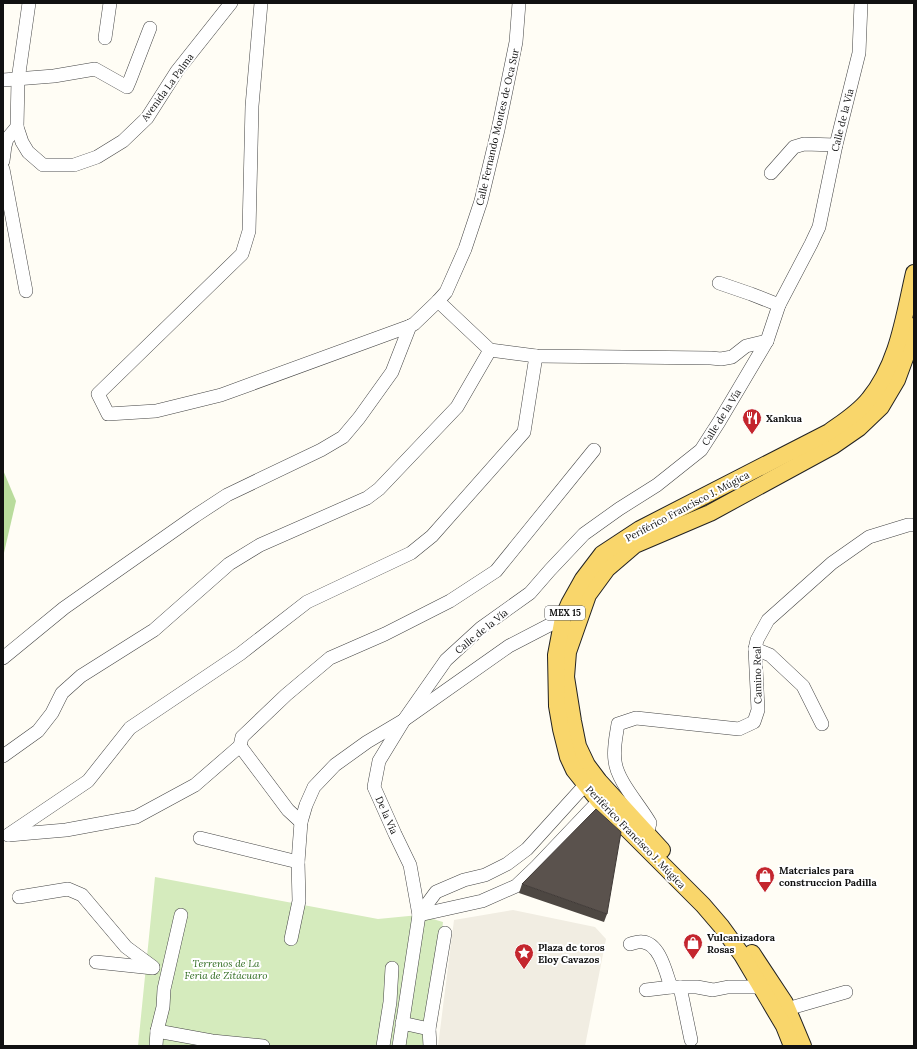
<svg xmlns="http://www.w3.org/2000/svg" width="917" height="1049" viewBox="0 0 917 1049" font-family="Lora,serif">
<rect width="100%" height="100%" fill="#fffdf5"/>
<polygon fill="#d5ebbd" points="155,877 378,919 419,915 443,922 427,1046 138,1046"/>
<polygon fill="#b9dc9c" points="3,470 16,501 3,557"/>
<polygon fill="#f1ede2" points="513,910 595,927 606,939 585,1046 438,1046 454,920"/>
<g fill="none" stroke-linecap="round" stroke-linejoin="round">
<g stroke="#444" stroke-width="14">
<g id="minor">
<polyline points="261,3 252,106 249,231 242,254 98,394 108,414 156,411 221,395 410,326 414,324 438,301 446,292 465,249 481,201 498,130 516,42 519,3"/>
<polyline points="105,38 110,3"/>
<polyline points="3,80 54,76 95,69 127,87 130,80 150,28"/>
<polyline points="17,127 22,142 28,152 43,165 74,165 97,157 123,141 147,118 177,71 231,3"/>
<polyline points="3,161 5,146 7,139 17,127 18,80 29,3"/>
<polyline points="3,169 26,291"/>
<polyline points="771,173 794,147 804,144 836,145"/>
<polyline points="719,283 751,294 779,305"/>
<polyline points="438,301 490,350 536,356 711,358 721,359 732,357 746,346 767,341"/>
<polyline points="755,649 770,655 803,686 822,724"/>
<polyline points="3,658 64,608 195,516 227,495 321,450 343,437 359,418 392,372 410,326"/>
<polyline points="240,746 288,810 301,822"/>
<polyline points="3,756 38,731 52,713 62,693 81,676 154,630 229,564 260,545 367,498 379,489 457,407 490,350"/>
<path d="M647,834L650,823C640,805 617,781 615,761C613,749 616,737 618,724L636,718L739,729L754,722L758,710L755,649L757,640L768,620L832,563L869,537L908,525H914"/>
<polyline points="8,835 88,781 130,728 240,654 307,602 411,553 432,536 524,432 536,356"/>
<polyline points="9,835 31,833 66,830 136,817 195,785 240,746 242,737 286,695 330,658 385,634 450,601 496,571 594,450"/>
<polyline points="200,838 298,862"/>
<polyline points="19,897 68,889 82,895 126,947 153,967"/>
<polyline points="181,915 164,989 163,1007 157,1031 212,1041 263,1046"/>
<polyline points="419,915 410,865 395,834 374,787 379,761 404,720 446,660 481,628 530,593 550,570 584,534 619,509 657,485 701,450 719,422 767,341 779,305 811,244 819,227 836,145 859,53 861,3"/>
<polyline points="419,915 482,901 516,886 536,867 594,806 598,800"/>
<polyline points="291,939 299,901 298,862 301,822 306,805 314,787 335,765 367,742 404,720 509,646 563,618"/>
<path d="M630,944C634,943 639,941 643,942C660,944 666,973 671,987"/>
<polyline points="96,962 153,968"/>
<polyline points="680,987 691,1040"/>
<polyline points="646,990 671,987 697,987 713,990 728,987 761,987"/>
<polyline points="787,1009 846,992"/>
<polyline points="402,1023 429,1029"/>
<polyline points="156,1046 157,1031"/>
<polyline points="383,1046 390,1002 392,968"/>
<polyline points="399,1046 419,915 436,892 464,880 485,875 507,864 527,849 585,785"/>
<polyline points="430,1046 429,1029 445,933"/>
</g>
</g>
<g stroke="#222" stroke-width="18">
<g id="major">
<polyline points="662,850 599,781 587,765 578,746 573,721 566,677 568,652 588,595 607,569 635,545 710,513 833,446 859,428 881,407 897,380 908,350 914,326"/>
<polyline points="752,953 785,1003 803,1046"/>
<path d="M792,1046L784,1026L742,955L721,926L703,905L598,800L574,770L568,757L561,729L557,706L556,655L563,618L569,604L583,579L602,554L640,529L829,432C843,422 858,413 869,399C898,364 904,316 914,273"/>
</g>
</g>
<use href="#minor" stroke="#fff" stroke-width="13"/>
<use href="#major" stroke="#f9d66b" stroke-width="16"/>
</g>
<polygon fill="#4d4742" points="522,884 607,914 604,922 519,893"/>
<polygon fill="#5a524d" stroke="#3f3936" points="596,809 621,832 607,914 522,884"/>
<defs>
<g id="restaurant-pin" transform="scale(1)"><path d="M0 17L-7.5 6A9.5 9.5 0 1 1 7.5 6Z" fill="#c4262e" stroke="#fff"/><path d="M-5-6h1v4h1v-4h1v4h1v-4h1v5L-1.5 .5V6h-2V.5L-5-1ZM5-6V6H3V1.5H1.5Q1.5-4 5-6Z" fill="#fff"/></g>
<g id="shop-pin" transform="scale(1)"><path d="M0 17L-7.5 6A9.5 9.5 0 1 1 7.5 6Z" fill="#c4262e" stroke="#fff"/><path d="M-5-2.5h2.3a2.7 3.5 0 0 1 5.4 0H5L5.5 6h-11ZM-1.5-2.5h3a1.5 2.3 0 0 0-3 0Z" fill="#fff"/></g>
<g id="sight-pin" transform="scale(1)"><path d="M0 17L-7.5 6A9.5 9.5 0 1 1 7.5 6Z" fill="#c4262e" stroke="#fff"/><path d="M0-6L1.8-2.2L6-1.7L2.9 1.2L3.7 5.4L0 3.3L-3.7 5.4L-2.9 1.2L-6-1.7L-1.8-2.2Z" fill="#fff"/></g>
</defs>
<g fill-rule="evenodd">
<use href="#restaurant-pin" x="752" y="418"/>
<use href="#shop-pin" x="765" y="876"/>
<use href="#shop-pin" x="693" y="943"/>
<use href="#sight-pin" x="524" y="953"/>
</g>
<g text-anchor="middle" stroke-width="4" stroke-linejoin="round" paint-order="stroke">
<rect fill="#fff" stroke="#585858" stroke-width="1" x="545" y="606" width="40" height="14" rx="3"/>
<g font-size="9" font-weight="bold" fill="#111">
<text x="565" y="616">MEX 15</text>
</g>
<g font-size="10" fill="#111" stroke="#fff">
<text transform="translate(167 87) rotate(-54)" y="4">Avenida La Palma</text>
<text transform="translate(842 120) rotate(-76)" y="4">Calle de la Vía</text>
<text transform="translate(497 127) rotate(-77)" y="4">Calle Fernando Montes de Oca Sur</text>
<text transform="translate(721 417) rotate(-58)" y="4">Calle de la Vía</text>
<text transform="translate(687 506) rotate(-28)" y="4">Periférico Francisco J. Múgica</text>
<text transform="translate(481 631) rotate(-39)" y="4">Calle de la Vía</text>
<text transform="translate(757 675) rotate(-91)" y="4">Camino Real</text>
<text transform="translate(387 815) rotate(66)" y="4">De la Vía</text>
<text transform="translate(636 837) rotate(46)" y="4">Periférico Francisco J. Múgica</text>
</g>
<g font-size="10" font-weight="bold" fill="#111" stroke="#fff" text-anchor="start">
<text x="766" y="422">Xankua</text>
<text x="779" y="874">Materiales para<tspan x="779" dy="12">construccion Padilla</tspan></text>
<text x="707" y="941">Vulcanizadora<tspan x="707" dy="12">Rosas</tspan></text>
<text x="538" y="951">Plaza de toros<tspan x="538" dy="12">Eloy Cavazos</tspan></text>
</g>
<g font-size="10" font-style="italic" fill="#2f6b1f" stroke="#fff">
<text x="226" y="967">Terrenos de La<tspan x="226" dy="12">Feria de Zitácuaro</tspan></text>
</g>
</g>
<rect width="917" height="1049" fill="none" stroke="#111111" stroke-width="8"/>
</svg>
